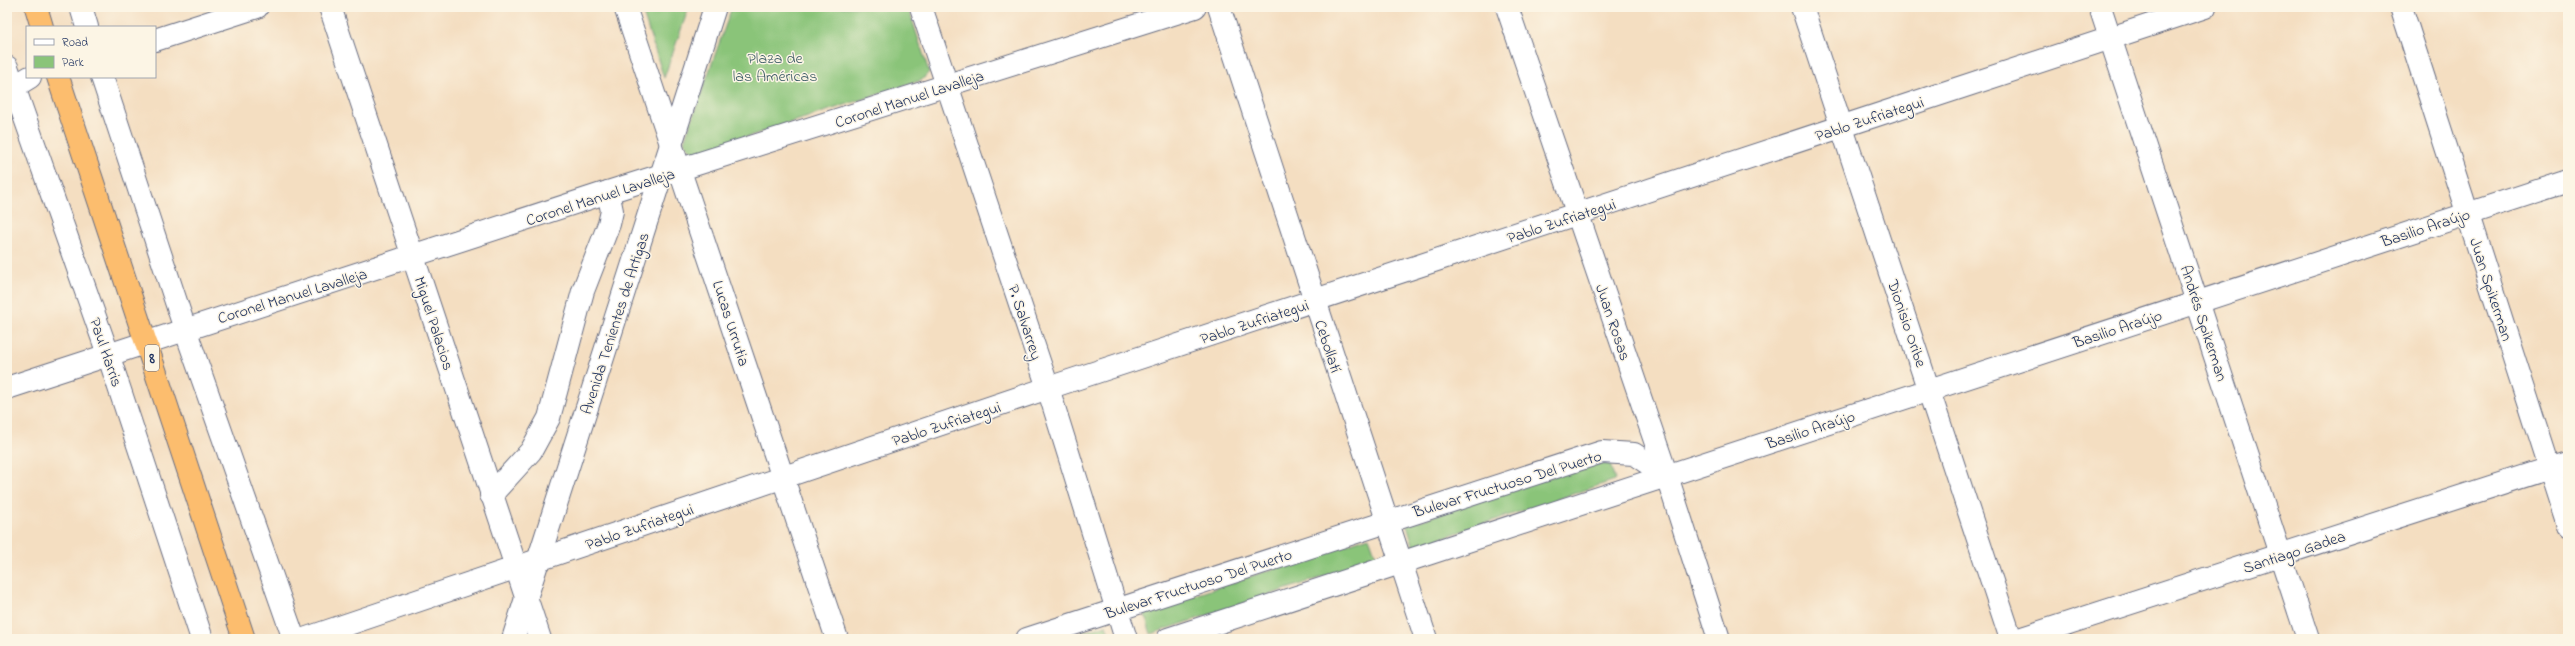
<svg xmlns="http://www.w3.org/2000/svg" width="2575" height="646" viewBox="0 0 2575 646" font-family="'Indie Flower',sans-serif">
<rect width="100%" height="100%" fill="#fcf5e5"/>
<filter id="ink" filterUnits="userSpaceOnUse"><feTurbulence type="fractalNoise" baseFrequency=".025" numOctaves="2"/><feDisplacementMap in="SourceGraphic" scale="8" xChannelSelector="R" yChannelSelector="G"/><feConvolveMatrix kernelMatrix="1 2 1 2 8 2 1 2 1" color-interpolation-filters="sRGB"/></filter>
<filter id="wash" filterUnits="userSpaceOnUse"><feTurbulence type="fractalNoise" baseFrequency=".012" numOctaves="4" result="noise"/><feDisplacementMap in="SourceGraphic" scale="16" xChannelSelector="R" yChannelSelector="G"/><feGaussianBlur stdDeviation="0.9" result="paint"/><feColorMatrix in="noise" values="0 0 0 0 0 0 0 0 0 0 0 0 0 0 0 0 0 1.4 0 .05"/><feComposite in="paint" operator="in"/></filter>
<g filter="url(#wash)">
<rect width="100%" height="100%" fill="#f4dec1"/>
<g fill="#8ac479" stroke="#527a6c">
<polygon points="641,7 689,7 664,78"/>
<polygon points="732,7 908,7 929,72 922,80 694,154 684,142"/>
<polygon points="1608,458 1615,480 1414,547 1407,525"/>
<polygon points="1369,537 1377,559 1151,634 1144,612"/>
<polygon points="1106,625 1111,639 1063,639"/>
</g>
</g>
<g filter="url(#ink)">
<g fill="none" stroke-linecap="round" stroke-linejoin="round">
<g stroke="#676c81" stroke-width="24">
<g id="minor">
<polyline points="81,7 87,27"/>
<polyline points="330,7 540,639"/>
<polyline points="625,7 837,639"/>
<polyline points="921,7 1048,388 1126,639"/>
<polyline points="1219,7 1426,639"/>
<polyline points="1507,7 1667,476 1719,639"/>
<polyline points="1802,7 2011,639"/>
<polyline points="2100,7 2308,639"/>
<polyline points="2401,7 2568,526"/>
<polyline points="155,40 257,7"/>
<polyline points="7,67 108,354 202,639"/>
<polyline points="102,77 185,329 294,639"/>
<polyline points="7,91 30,77"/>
<polyline points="7,388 608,192 1195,7"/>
<polyline points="491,495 531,451 549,418 583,291 609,224 612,211 608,192"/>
<polyline points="304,639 1048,388 2205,7"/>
<polyline points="513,639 715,7"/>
<polyline points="1027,639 1602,452 1634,454 1667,476"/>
<polyline points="1168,639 2568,181"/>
<polyline points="2019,639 2568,462"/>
</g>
</g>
<g stroke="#676c81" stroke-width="24">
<g id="highway">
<polyline points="36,7 42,27"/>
<polyline points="58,77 244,639"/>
</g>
</g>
<use href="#minor" stroke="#fff" stroke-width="22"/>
<use href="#highway" stroke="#fcbd6e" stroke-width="22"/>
</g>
</g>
<g text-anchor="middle" stroke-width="3" stroke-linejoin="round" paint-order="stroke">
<rect fill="#fcf5e5" stroke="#5e6a86" stroke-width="1" x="145" y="345" width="14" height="26" rx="3"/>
<g font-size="15" font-weight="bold" fill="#1b2f5e">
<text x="152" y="363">8</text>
</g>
<g font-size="16" fill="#3c5c66" stroke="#fcf5e5">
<text x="775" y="63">Plaza de<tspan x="775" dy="18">las Américas</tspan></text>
</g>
<g font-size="16" fill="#1b2f5e" stroke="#fcf5e5">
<text transform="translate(909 98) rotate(-18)" y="6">Coronel Manuel Lavalleja</text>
<text transform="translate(1869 118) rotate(-18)" y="6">Pablo Zufriategui</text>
<text transform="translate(600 196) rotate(-18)" y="6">Coronel Manuel Lavalleja</text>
<text transform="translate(1561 220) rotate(-18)" y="6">Pablo Zufriategui</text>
<text transform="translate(2425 227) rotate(-18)" y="6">Basilio Araújo</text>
<text transform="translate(2492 289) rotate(72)" y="6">Juan Spikerman</text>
<text transform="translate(292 295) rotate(-17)" y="6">Coronel Manuel Lavalleja</text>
<text transform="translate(1254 321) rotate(-18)" y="6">Pablo Zufriategui</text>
<text transform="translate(1026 322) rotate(72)" y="6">P. Salvarrey</text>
<text transform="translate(1614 322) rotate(71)" y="6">Juan Rosas</text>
<text transform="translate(435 323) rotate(72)" y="6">Miguel Palacios</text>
<text transform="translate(614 323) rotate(-72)" y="6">Avenida Tenientes de Artigas</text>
<text transform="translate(732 323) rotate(72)" y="6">Lucas Urrutia</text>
<text transform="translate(1908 323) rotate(71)" y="6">Dionisio Oribe</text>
<text transform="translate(2205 323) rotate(72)" y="6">Andrés Spikerman</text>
<text transform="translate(2117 328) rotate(-18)" y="6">Basilio Araújo</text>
<text transform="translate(1329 346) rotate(72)" y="6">Cebollatí</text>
<text transform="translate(107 352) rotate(71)" y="6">Paul Harris</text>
<text transform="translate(946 423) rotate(-18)" y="6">Pablo Zufriategui</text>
<text transform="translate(1810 429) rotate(-18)" y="6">Basilio Araújo</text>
<text transform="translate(1507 483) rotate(-17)" y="6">Bulevar Fructuoso Del Puerto</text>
<text transform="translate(639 526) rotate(-19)" y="6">Pablo Zufriategui</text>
<text transform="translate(2294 551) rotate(-18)" y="6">Santiago Gadea</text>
<text transform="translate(1198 583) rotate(-18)" y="6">Bulevar Fructuoso Del Puerto</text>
</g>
</g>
<rect width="2575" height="646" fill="none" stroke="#fcf5e5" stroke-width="24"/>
<rect x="26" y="26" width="130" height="52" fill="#fcf5e5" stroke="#a2a6af"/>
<rect x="34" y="39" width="20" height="6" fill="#ffffff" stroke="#a2a6af"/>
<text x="62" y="46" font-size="12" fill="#1b2f5e">Road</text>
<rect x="34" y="56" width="20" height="12" fill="#8ac479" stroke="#a2a6af"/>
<text x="62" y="66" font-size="12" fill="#1b2f5e">Park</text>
</svg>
